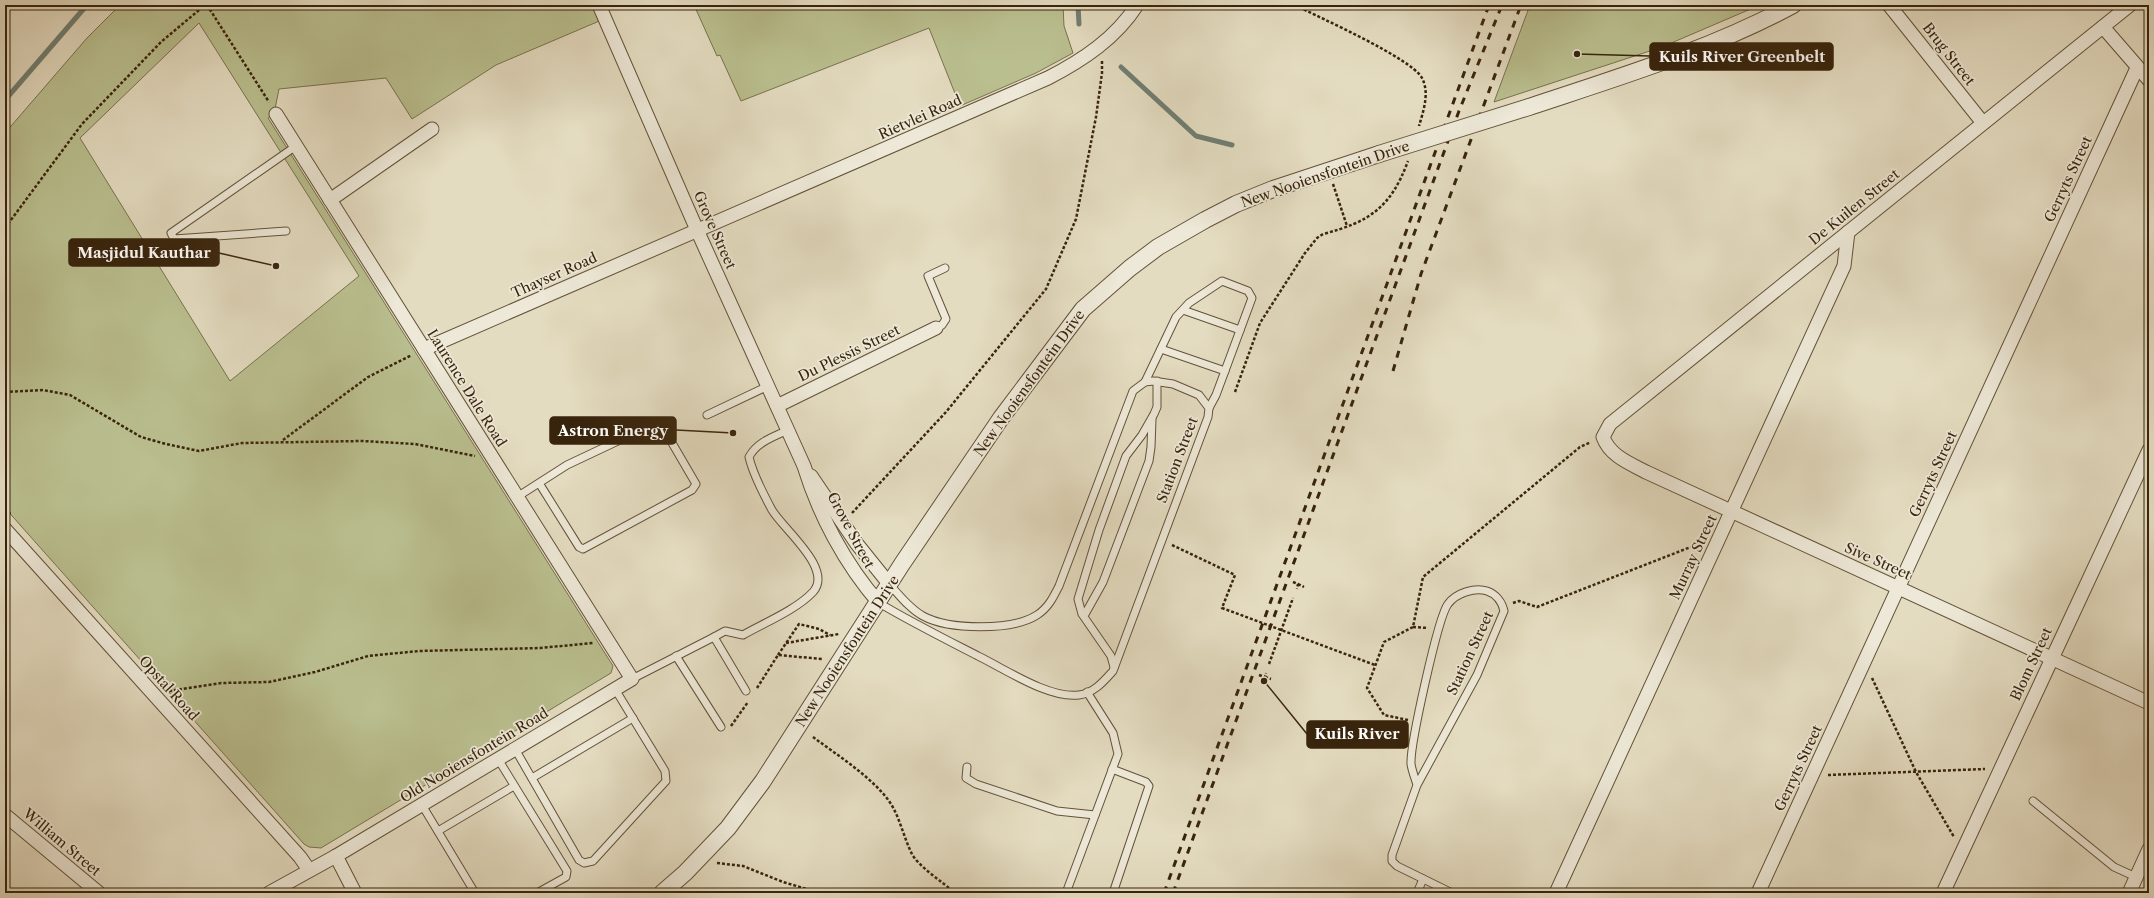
<svg xmlns="http://www.w3.org/2000/svg" width="2154" height="898" viewBox="0 0 2154 898" font-family="'Libre Caslon Text',serif">
<rect width="100%" height="100%" fill="#e4dcc1"/>
<filter id="stains"><feTurbulence type="fractalNoise" baseFrequency=".005" numOctaves="4"/><feColorMatrix values="0 0 0 0 .2 0 0 0 0 .09 0 0 0 0 .02 0 0 0 .5 -.17"/></filter>
<radialGradient id="worn" r=".72"><stop offset=".6" stop-color="#630" stop-opacity="0"/><stop offset="1" stop-color="#630" stop-opacity=".3"/></radialGradient>
<g fill="#babf8f" stroke="#79724e" fill-rule="evenodd">
<path d="M120,5H616L601,12L604,19L496,65L412,119L386,78L279,89L274,114L268,118L613,666L611,673L321,848L309,847L304,844L5,508V133L87,38ZM199,23L359,276L230,381L80,138Z"/>
<polygon points="694,5 1063,5 1064,26 1073,53 1036,73 960,106 929,28 741,101 720,55 717,56"/>
<polygon points="1530,5 1760,5 1662,47 1494,102"/>
</g>
<g fill="none" stroke-linecap="round" stroke-linejoin="round">
<g stroke="#707f73" stroke-width="5">
<polyline points="1078,5 1079,24"/>
<polyline points="1121,67 1196,136 1232,145"/>
<polyline points="5,100 87,5"/>
</g>
<g stroke="#635239" stroke-width="9">
<g id="service">
<polyline points="286,231 174,239 171,233 296,146"/>
<polyline points="1183,310 1240,330"/>
<polyline points="936,328 942,325 946,319 928,276 945,268"/>
<polyline points="1161,349 1225,371"/>
<polyline points="1145,382 1176,317 1189,303 1222,281 1248,291 1252,298 1216,395 1209,408"/>
<polyline points="707,415 768,386"/>
<polyline points="517,497 567,465 656,423 661,424 696,484 692,490 583,549 579,547 539,483"/>
<path d="M879,603C911,622 945,639 978,656C1005,669 1049,699 1079,695C1094,693 1104,681 1113,671L1208,417L1209,408L1199,395L1173,384L1153,381L1145,382L1133,391L1059,586C1053,598 1048,608 1037,615C1012,631 949,630 923,616C910,609 900,596 890,585"/>
<polyline points="1084,616 1103,582 1149,461 1151,447 1152,419"/>
<path d="M714,637L725,631L743,635C764,623 796,610 813,592C834,569 783,529 772,510C764,495 753,475 749,457C757,442 773,437 788,430"/>
<polyline points="676,656 721,727"/>
<polyline points="1114,667 1111,656 1082,614 1078,599 1099,530 1126,456 1142,435 1154,414 1157,407 1157,381"/>
<polyline points="632,679 714,637 746,691"/>
<polyline points="515,749 579,860 584,863 593,861 666,781 665,771 615,689"/>
<polyline points="498,759 567,871 566,877 537,893"/>
<polyline points="967,767 966,778 976,784 1057,811 1095,815"/>
<polyline points="1112,769 1146,782 1149,786 1113,893"/>
<polyline points="532,778 633,718"/>
<path d="M1417,785C1415,778 1412,771 1411,764C1410,745 1438,617 1448,604C1456,593 1475,587 1487,591C1496,594 1502,602 1504,611L1477,675L1417,785L1392,855V861L1397,866L1452,893"/>
<polyline points="2033,801 2114,867 2136,877"/>
<polyline points="422,805 475,893"/>
<polyline points="438,831 514,786"/>
<polyline points="1066,893 1118,754 1113,733 1087,692"/>
<polyline points="1417,893 1423,879"/>
</g>
</g>
<g stroke="#635239" stroke-width="15">
<g id="minor">
<path d="M599,5L697,230L804,466C819,515 845,564 879,603"/>
<polyline points="1889,5 1983,123"/>
<path d="M2130,5L1610,424L1603,437C1610,456 1629,463 1646,472L2149,703"/>
<polyline points="2103,27 2149,80"/>
<polyline points="330,200 432,129"/>
<path d="M424,349L1048,78C1083,60 1116,38 1137,5"/>
<polyline points="777,406 936,328"/>
<polyline points="811,476 857,544 890,585"/>
<polyline points="5,529 300,857 309,870"/>
<polyline points="5,815 99,893"/>
<polyline points="336,856 355,893"/>
<polyline points="269,893 336,856 632,679 276,114"/>
<polyline points="1556,893 1844,266 1848,232"/>
<polyline points="1758,893 2137,68"/>
<polyline points="1943,893 2149,450"/>
<polyline points="2129,893 2149,849"/>
</g>
</g>
<g stroke="#635239" stroke-width="18">
<g id="tertiary">
<path d="M1529,107C1619,77 1709,50 1793,5"/>
<polyline points="662,893 685,873 728,828 763,781 902,564 1001,418 1083,309 1130,268 1158,247 1205,220 1236,204 1273,189 1379,154"/>
</g>
</g>
<g stroke="#38240c" stroke-width="2.5" stroke-dasharray="3 2" stroke-linecap="butt">
<polyline points="207,5 269,102"/>
<path d="M1295,5C1320,18 1411,58 1422,78C1430,93 1423,112 1419,126"/>
<polyline points="1333,184 1347,226"/>
<polyline points="5,228 82,124 161,42 205,5"/>
<polyline points="5,392 43,390 70,395 141,437 166,444 199,451 242,443 363,441 415,444 475,456"/>
<path d="M1235,392L1260,323L1305,253L1317,238L1323,234C1370,222 1391,207 1408,161"/>
<polyline points="283,440 368,377 412,355"/>
<polyline points="5,508 11,515"/>
<polyline points="852,513 946,412 1046,289 1076,219 1096,117 1102,73 1102,61"/>
<polyline points="1172,545 1235,575 1222,608 1375,665"/>
<polyline points="1293,582 1298,584 1297,589"/>
<polyline points="1298,584 1304,587"/>
<polyline points="1513,603 1519,601 1537,607 1701,543"/>
<polyline points="1413,627 1428,628"/>
<polyline points="786,643 839,634"/>
<polyline points="778,655 799,624 819,629 830,635"/>
<polyline points="1269,664 1293,598"/>
<polyline points="1259,675 1265,677 1266,673"/>
<polyline points="1265,677 1271,679"/>
<polyline points="1872,678 1916,772 1954,837"/>
<polyline points="757,688 778,655 822,659"/>
<polyline points="169,691 221,683 269,682 315,672 368,656 419,651 540,648 593,643"/>
<polyline points="1408,720 1384,715 1367,688 1384,642 1413,627 1423,577 1580,447 1591,442"/>
<polyline points="731,726 748,702"/>
<path d="M813,737C837,755 866,773 886,797C899,813 902,833 911,852C916,865 944,883 955,893"/>
<polyline points="1828,775 1985,769"/>
<polyline points="717,863 743,866 783,882 820,893"/>
</g>
<use href="#service" stroke="#ede8d7" stroke-width="7"/>
<use href="#minor" stroke="#ede8d7" stroke-width="13"/>
<use href="#tertiary" stroke="#ede8d7" stroke-width="16"/>
<g stroke="#38240c" stroke-width="3" stroke-dasharray="7 7" stroke-linecap="butt">
<polyline points="1393,371 1421,274 1521,5"/>
<polyline points="1164,893 1489,5"/>
<polyline points="1173,893 1459,111 1502,5"/>
</g>
<g stroke="#635239" stroke-width="18" stroke-linecap="butt">
<polyline id="tertiary-bridge" points="1379,154 1529,107"/>
</g>
<use href="#tertiary-bridge" stroke="#ede8d7" stroke-width="16"/>
</g>
<g text-anchor="middle" stroke-width="3.5" stroke-linejoin="round" paint-order="stroke">
<g font-size="14" fill="#38240c" stroke="#ede8d7">
<text transform="translate(1949 54) rotate(52)" y="5">Brug Street</text>
<text transform="translate(920 117) rotate(-24)" y="5">Rietvlei Road</text>
<text transform="translate(1325 174) rotate(-19)" y="5">New Nooiensfontein Drive</text>
<text transform="translate(2068 179) rotate(-65)" y="5">Gerryts Street</text>
<text transform="translate(1854 207) rotate(-39)" y="5">De Kuilen Street</text>
<text transform="translate(715 230) rotate(66)" y="5">Grove Street</text>
<text transform="translate(554 275) rotate(-24)" y="5">Thayser Road</text>
<text transform="translate(849 353) rotate(-26)" y="5">Du Plessis Street</text>
<text transform="translate(1029 383) rotate(-54)" y="5">New Nooiensfontein Drive</text>
<text transform="translate(467 388) rotate(58)" y="5">Laurence Dale Road</text>
<text transform="translate(1177 460) rotate(-69)" y="5">Station Street</text>
<text transform="translate(1933 474) rotate(-65)" y="5">Gerryts Street</text>
<text transform="translate(851 530) rotate(62)" y="5">Grove Street</text>
<text transform="translate(1693 557) rotate(-65)" y="5">Murray Street</text>
<text transform="translate(1878 561) rotate(24)" y="5">Sive Street</text>
<text transform="translate(847 651) rotate(-57)" y="5">New Nooiensfontein Drive</text>
<text transform="translate(1470 653) rotate(-65)" y="5">Station Street</text>
<text transform="translate(2031 664) rotate(-65)" y="5">Blom Street</text>
<text transform="translate(169 688) rotate(48)" y="5">Opstal Road</text>
<text transform="translate(474 755) rotate(-31)" y="5">Old Nooiensfontein Road</text>
<text transform="translate(1798 768) rotate(-65)" y="5">Gerryts Street</text>
<text transform="translate(62 842) rotate(40)" y="5">William Street</text>
</g>
</g>
<path fill="none" stroke="#38240c" stroke-width="1.5" d="M1577 54L1650 56M276 266L219 253M733 433L676 430M1264 681L1307 734"/>
<g fill="#38240c" stroke="#ede8d7" stroke-width="1.5">
<circle cx="1577" cy="54" r="4"/>
<circle cx="276" cy="266" r="4"/>
<circle cx="733" cy="433" r="4"/>
<circle cx="1264" cy="681" r="4"/>
</g>
<g fill="#38240c" stroke="#38240c" stroke-width="1.5">
<rect x="1650" y="43" width="183" height="27" rx="4"/>
<rect x="69" y="239" width="150" height="27" rx="4"/>
<rect x="550" y="417" width="126" height="27" rx="4"/>
<rect x="1307" y="721" width="101" height="27" rx="4"/>
</g>
<g font-size="15" text-anchor="middle" font-weight="bold" fill="#fff">
<text x="1742" y="62">Kuils River Greenbelt</text>
<text x="144" y="258">Masjidul Kauthar</text>
<text x="613" y="436">Astron Energy</text>
<text x="1357" y="739">Kuils River</text>
</g>
<rect width="2154" height="898" fill="none" stroke="#e4dcc1" stroke-width="20"/>
<rect x="6" y="6" width="2142" height="886" fill="none" stroke="#38240c" stroke-width="2"/>
<rect x="10" y="10" width="2134" height="878" fill="none" stroke="#38240c"/>
<rect width="100%" height="100%" filter="url(#stains)"/>
<rect width="100%" height="100%" fill="url(#worn)"/>
</svg>
